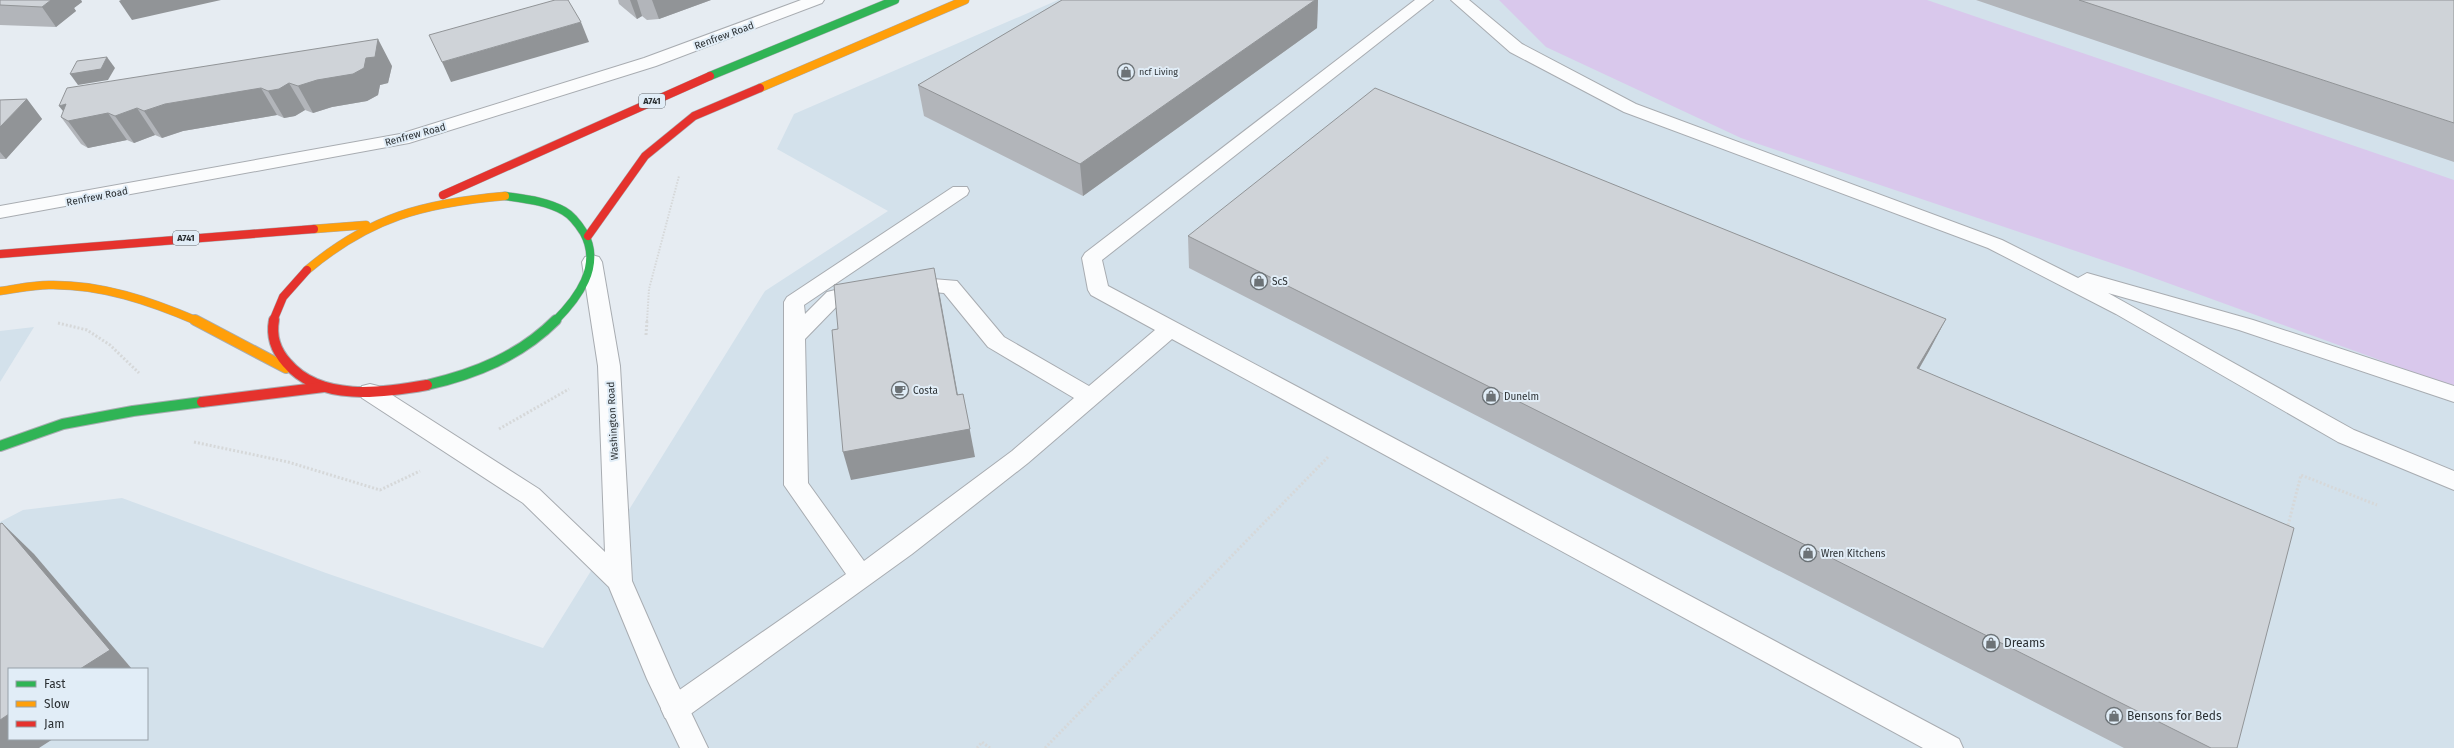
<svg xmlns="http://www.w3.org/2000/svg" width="2454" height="748" viewBox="0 0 2454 748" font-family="'Fira Sans',sans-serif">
<rect width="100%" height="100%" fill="#e6ecf2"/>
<g fill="#d3e1eb" fill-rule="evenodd">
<path d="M1058,0H2454V748H0V522L23,510L122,498L326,573L543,648L765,291L888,211L777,149L794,114ZM9,669H147V739H9Z"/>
<polygon points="34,327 0,382 0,331"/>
</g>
<polygon fill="#d9c8ec" points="1499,0 1927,0 2454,180 2454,387 2132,270 1741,138 1546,47"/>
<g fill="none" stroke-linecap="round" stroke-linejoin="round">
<g stroke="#a8acb1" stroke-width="2">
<g id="lane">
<polygon points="1415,0 1433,0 1102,260 1108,286 1959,739 1963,748 1923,748 1172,339 1028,463 912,554 685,718 675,721 665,718 661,709 665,700 846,574 784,485 784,302 787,297 953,187 967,187 969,191 967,195 804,305 805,314 827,292 864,283 871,285 874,290 871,295 841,302 805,339 808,483 864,561 1012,451 1074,398 988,347 944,293 901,289 898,284 901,279 908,277 957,281 1004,337 1089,386 1155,330 1091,295 1088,290 1082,258 1085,253"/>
<polygon points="1451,0 1469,0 1522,44 1636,104 2002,240 2078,278 2087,273 2253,320 2454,386 2454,402 2239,330 2108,293 2354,430 2454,471 2454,490 2338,442 2116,314 1988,248 1624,112 1510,52"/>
</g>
</g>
<g stroke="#a8acb1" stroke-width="2">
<g id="street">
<polygon points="801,0 824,0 822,3 656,66 409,143 0,218 0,206 400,134 644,58"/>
<polygon points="592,255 599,257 602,262 620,366 632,581 674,677 708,748 680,748 647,679 609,587 523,503 362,398 359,392 362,386 370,384 378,386 539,489 605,552 598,366 582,262 585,257"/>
</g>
</g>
<g stroke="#a8acb1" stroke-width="9">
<g id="fast-far1">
<polyline points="710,76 895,0"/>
<path d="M505,196C525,199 546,201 564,211C573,216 579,225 584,233C602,266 578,298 555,321"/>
</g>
</g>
<g stroke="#a8acb1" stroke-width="12">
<g id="fast">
<path d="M427,385C475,374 520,356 556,320"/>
<polyline points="0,446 63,424 133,411 202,402"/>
</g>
</g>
<g stroke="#a8acb1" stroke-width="9">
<g id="slow-far1">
<polyline points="760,88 965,0"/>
<polyline points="314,229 366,225"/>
<path d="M307,270C370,217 424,203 505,196"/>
<path d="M0,291C16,289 32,285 49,285C101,284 150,301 197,321"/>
</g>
</g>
<g stroke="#a8acb1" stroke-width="12">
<polyline id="slow" points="195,320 286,368"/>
</g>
<g stroke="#a8acb1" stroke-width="9">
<g id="jam-far1">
<polyline points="443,195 710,76"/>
<polyline points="588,236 645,156 694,116 760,88"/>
<polyline points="0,254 314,229"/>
<polyline points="273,321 283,297 307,270"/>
</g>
</g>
<g stroke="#a8acb1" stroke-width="12">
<g id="jam">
<path d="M274,320C271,336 276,351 287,363C320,402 382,393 427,385"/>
<polyline points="202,402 324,387"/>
</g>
</g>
<polyline stroke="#d6d8d9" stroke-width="2" stroke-dasharray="1.5 1.5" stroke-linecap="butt" points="647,321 649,289 679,176"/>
<g stroke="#d6d8d9" stroke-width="3" stroke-dasharray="2 2" stroke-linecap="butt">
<polyline points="58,323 87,330 110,345 139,373"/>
<polyline points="646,335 647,320"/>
<polyline points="499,429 569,389"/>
<polyline points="194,442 288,462 380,490 420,471"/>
<polyline points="2287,529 2301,475 2377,505"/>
<polyline points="977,748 982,742 990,748"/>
<polyline points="1045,748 1328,457"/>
</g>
<use href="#lane" fill="#fbfcfd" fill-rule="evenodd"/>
<use href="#street" fill="#fbfcfd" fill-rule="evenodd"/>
<use href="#fast-far1" stroke="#30b455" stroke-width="8"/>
<use href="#fast" stroke="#30b455" stroke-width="10"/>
<use href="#slow-far1" stroke="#ff9f0a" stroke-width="8"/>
<use href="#slow" stroke="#ff9f0a" stroke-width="10"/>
<use href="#jam-far1" stroke="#e5322d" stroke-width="8"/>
<use href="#jam" stroke="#e5322d" stroke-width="10"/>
</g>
<g fill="#b2b5ba">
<polygon points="0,0 81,0 82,2 74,8 76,11 56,27 0,25"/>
<polygon points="618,0 711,0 659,19 647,20 642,16 637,19 619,4"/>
<polygon points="1062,0 1318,0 1317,28 1083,196 924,116 918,85"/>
<polygon points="1976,0 2454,0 2454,162"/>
<polygon points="392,66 388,83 380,85 378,95 367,101 332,107 313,113 305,110 295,116 284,118 277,115 183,131 162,138 155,135 134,143 127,140 88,148 81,144 61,117"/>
<polygon points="27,99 42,119 6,159 0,159 0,100"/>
<polygon points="1188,236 1946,319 1929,351 1919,369 2237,748 2124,748 1189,268"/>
</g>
<g fill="#919497">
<polygon points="51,0 81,0 82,2 74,8 76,11 56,27 42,7"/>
<polygon points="121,0 221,0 132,20 119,1"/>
<polygon points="630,0 637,0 642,16 637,19"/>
<polygon points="652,0 711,0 659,19"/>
<polygon points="1315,0 1318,0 1317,28 1083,196 1080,164"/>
<polygon points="581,22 589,42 451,82 442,62"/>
<polygon points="378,39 392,66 388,83 380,85 378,95 367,101 332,107 313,113 298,86"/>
<polygon points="107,57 115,68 108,80 78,85 70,74"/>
<polygon points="289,83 305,110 295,116 284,118 268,91"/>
<polygon points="261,88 277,115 183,131 162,138 144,111 165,104"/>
<polygon points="27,99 42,119 6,159 0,152 0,127"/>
<polygon points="66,104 108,113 127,140 88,148 68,121 70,120 59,106"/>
<polygon points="137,108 155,135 134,143 115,116"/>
<polygon points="934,268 940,296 963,423 957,395"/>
<polygon points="1946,319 1929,351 1901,400 1917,368"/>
<polygon points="963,394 975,457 851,480 843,452"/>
<polygon points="2,523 34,554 132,669 80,669"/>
<polygon points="9,714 9,739 53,739 39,748 0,748 0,720"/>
</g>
<g fill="#cfd3d8" stroke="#919497">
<polygon points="0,0 51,0 42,7 0,5"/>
<polygon points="555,0 568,0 581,22 442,62 429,35"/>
<polygon points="1062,0 1315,0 1080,164 918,85"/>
<polygon points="2079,0 2454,0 2454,123"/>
<polygon points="378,39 375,57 366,58 364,68 353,74 317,80 298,86 289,83 279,89 268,91 261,88 165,104 144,111 137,108 115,116 108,113 68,121 61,117 66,104 59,106 67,88"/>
<polygon points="107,57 101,69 70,74 77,61"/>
<polygon points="1375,88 1946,319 1917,368 2294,528 2237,748 2211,748 1188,236"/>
<polygon points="27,99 0,127 0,100"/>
<polygon points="934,268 957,395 963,394 970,429 843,452 832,330 838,329 834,285"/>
<polygon points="2,523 110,650 80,669 9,669 9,714 0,720 0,524"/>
</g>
<defs>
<g id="shop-ring" transform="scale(0.9)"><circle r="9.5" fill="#e1edf7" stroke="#6c7276" stroke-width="1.5"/><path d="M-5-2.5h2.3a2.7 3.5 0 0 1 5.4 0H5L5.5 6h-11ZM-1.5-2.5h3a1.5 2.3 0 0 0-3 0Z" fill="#6c7276"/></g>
<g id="cafe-ring" transform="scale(0.9)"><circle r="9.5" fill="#e1edf7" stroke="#6c7276" stroke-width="1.5"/><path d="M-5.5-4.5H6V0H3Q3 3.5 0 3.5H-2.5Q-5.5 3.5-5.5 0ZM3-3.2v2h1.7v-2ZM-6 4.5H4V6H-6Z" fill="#6c7276"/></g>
</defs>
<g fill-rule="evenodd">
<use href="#shop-ring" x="1126" y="72"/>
<use href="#shop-ring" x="1259" y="281"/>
<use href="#cafe-ring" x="900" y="390"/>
<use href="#shop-ring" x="1491" y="396"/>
<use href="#shop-ring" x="1808" y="553"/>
<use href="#shop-ring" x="1991" y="643"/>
<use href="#shop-ring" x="2114" y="716"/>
</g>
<g text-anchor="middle" stroke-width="4" stroke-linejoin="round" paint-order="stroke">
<g font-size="9" fill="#2b3033" stroke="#e1edf7" text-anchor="start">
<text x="1139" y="75">ncf Living</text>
</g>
<g fill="#e1edf7" stroke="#62696e" stroke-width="1">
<rect x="639" y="94" width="26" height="14" rx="3"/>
<rect x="173" y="231" width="26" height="14" rx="3"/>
</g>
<g font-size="9" font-weight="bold" fill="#2b3033">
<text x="652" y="104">A741</text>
<text x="186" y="241">A741</text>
</g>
<g font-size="10" fill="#2b3033" stroke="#e1edf7">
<text transform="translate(724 35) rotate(-20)" y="4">Renfrew Road</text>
<text transform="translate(415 134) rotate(-15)" y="4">Renfrew Road</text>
<text transform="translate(97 196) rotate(-11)" y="4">Renfrew Road</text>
<text transform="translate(612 421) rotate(-93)" y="4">Washington Road</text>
</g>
<g font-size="10" fill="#2b3033" stroke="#e1edf7" text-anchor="start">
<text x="1272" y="285">ScS</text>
<text x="913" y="394">Costa</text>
<text x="1504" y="400">Dunelm</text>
<text x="1821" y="557">Wren Kitchens</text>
</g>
<g font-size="12" fill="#2b3033" stroke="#e1edf7" text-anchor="start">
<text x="2004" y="647">Dreams</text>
<text x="2127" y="720">Bensons for Beds</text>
</g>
</g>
<rect x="8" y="668" width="140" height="72" fill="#e1edf7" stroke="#98a1a9"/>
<rect x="16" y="681" width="20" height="6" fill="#30b455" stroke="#98a1a9"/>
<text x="44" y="688" font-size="12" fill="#2b3033">Fast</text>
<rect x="16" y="701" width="20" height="6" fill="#ff9f0a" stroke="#98a1a9"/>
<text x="44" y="708" font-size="12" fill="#2b3033">Slow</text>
<rect x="16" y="721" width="20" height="6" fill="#e5322d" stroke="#98a1a9"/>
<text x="44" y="728" font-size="12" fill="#2b3033">Jam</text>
</svg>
